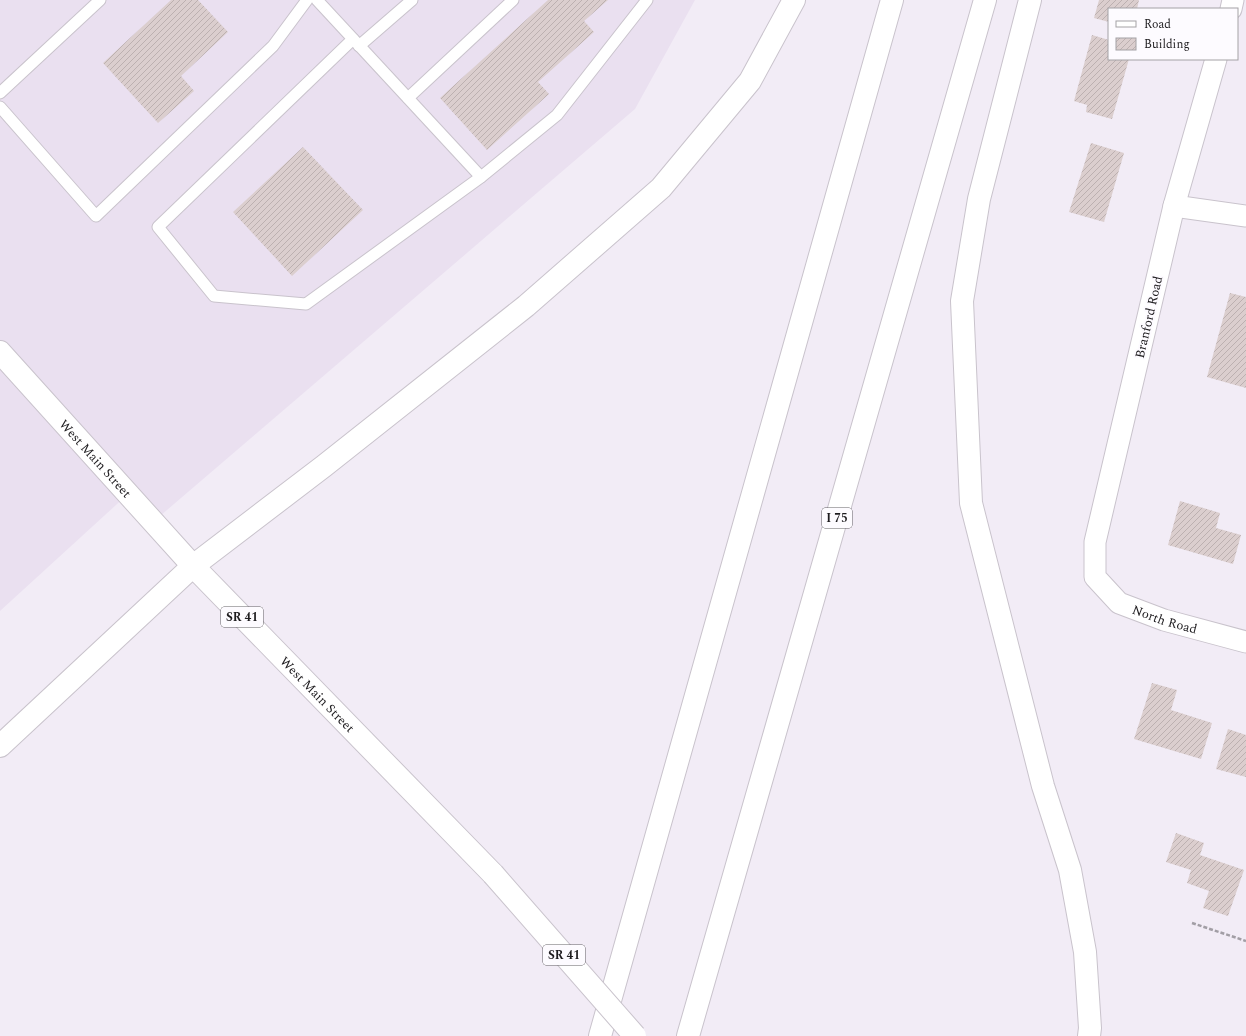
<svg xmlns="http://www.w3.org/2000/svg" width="1246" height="1036" viewBox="0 0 1246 1036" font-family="Spectral,serif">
<defs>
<pattern id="building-hatch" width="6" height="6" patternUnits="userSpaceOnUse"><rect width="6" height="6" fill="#dbcece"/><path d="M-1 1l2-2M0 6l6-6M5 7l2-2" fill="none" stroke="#bcb0b0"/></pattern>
</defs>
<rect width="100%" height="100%" fill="#f2ecf6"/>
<polygon fill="#eae0f0" points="0,0 695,0 635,109 153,522 128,494 0,611"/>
<g fill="url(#building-hatch)">
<polygon points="171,0 198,0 228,32 181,76 194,91 158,123 103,63"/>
<polygon points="548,0 608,0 584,21 594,32 538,82 549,94 487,150 440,98"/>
<polygon points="1099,0 1139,0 1137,9 1109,9 1109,22 1094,18"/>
<polygon points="1092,35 1109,40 1109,59 1129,59 1112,119 1086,112 1087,105 1074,101"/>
<polygon points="1091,143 1124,153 1104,222 1069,212"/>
<polygon points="303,147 363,210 292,276 233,212"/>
<polygon points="1230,293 1246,297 1246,388 1207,377"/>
<polygon points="1180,501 1220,513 1216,528 1241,535 1233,564 1168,545"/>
<polygon points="1152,683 1177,690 1171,710 1212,723 1201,759 1134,739"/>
<polygon points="1228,729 1246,735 1246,777 1216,769"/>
<polygon points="1176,833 1204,843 1200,855 1244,870 1228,916 1203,908 1209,891 1187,883 1191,870 1166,862"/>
</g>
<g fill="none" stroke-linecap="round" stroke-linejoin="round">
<g stroke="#c9c3cc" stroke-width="13">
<g id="service">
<polyline points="317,0 481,177"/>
<polyline points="353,39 158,227 214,296 306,304 481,177 557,115 647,0"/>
<polyline points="359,46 412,0"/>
<polyline points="0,93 100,0"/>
<polyline points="408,98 513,0"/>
<polyline points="0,107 96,216 273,46 307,0"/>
</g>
</g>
<g stroke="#c9c3cc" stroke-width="23">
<g id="minor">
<polyline points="1231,9 1233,0"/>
<path id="s1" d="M1216,59L1174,206L1095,542V577L1119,603L1164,620L1246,642"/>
<polyline points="1174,206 1246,216"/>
</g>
</g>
<g stroke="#c9c3cc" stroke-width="24">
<g id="primary">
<path id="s2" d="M0,352L193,566L493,874"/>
</g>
</g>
<g stroke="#c9c3cc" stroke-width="24">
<g id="motorway">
<polyline points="1030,0 979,199 962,301 971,503 1043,786 1070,870 1085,952 1090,1028 1089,1036"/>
<polyline points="0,746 193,566 324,466 526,306 661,188 750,81 794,0"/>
<polyline points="600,1036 892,0"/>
<polyline points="688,1036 985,0"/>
</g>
</g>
<polyline stroke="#a29ea5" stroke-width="2.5" stroke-dasharray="4 2" stroke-linecap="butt" points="1192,923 1246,941"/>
<use href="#service" stroke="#fff" stroke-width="11"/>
<use href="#minor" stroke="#fff" stroke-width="21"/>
<use href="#primary" stroke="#fff" stroke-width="22"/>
<use href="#motorway" stroke="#fff" stroke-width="22"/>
<g stroke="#c9c3cc" stroke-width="24" stroke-linecap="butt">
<polyline id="primary-bridge" points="493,874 635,1036"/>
</g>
<use href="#primary-bridge" stroke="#fff" stroke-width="22"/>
</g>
<g text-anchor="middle" stroke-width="4" stroke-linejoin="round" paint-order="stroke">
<g fill="#fdfbff" stroke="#615f62" stroke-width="1">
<rect x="822" y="508" width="30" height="20" rx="3"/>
<rect x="221" y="607" width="42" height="20" rx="3"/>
<rect x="543" y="945" width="42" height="20" rx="3"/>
</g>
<g font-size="12" font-weight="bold" fill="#1e1c1f">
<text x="837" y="522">I 75</text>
<text x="242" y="621">SR 41</text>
<text x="564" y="959">SR 41</text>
</g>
<g font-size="13" fill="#1e1c1f" stroke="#fdfbff">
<text transform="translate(1148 317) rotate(-77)" y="5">Branford Road</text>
<text dy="5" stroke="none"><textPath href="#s2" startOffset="143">West Main Street</textPath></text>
<text dy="5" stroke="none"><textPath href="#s1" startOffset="617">North Road</textPath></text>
<text dy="5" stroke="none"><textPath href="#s2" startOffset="467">West Main Street</textPath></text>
</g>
</g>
<rect x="1108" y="8" width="130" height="52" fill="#fdfbff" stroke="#a4a2a5"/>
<rect x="1116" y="21" width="20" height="6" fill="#ffffff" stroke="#a4a2a5"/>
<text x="1144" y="28" font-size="12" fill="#1e1c1f">Road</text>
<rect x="1116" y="38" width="20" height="12" fill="url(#building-hatch)" stroke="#a4a2a5"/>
<text x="1144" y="48" font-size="12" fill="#1e1c1f">Building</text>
</svg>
